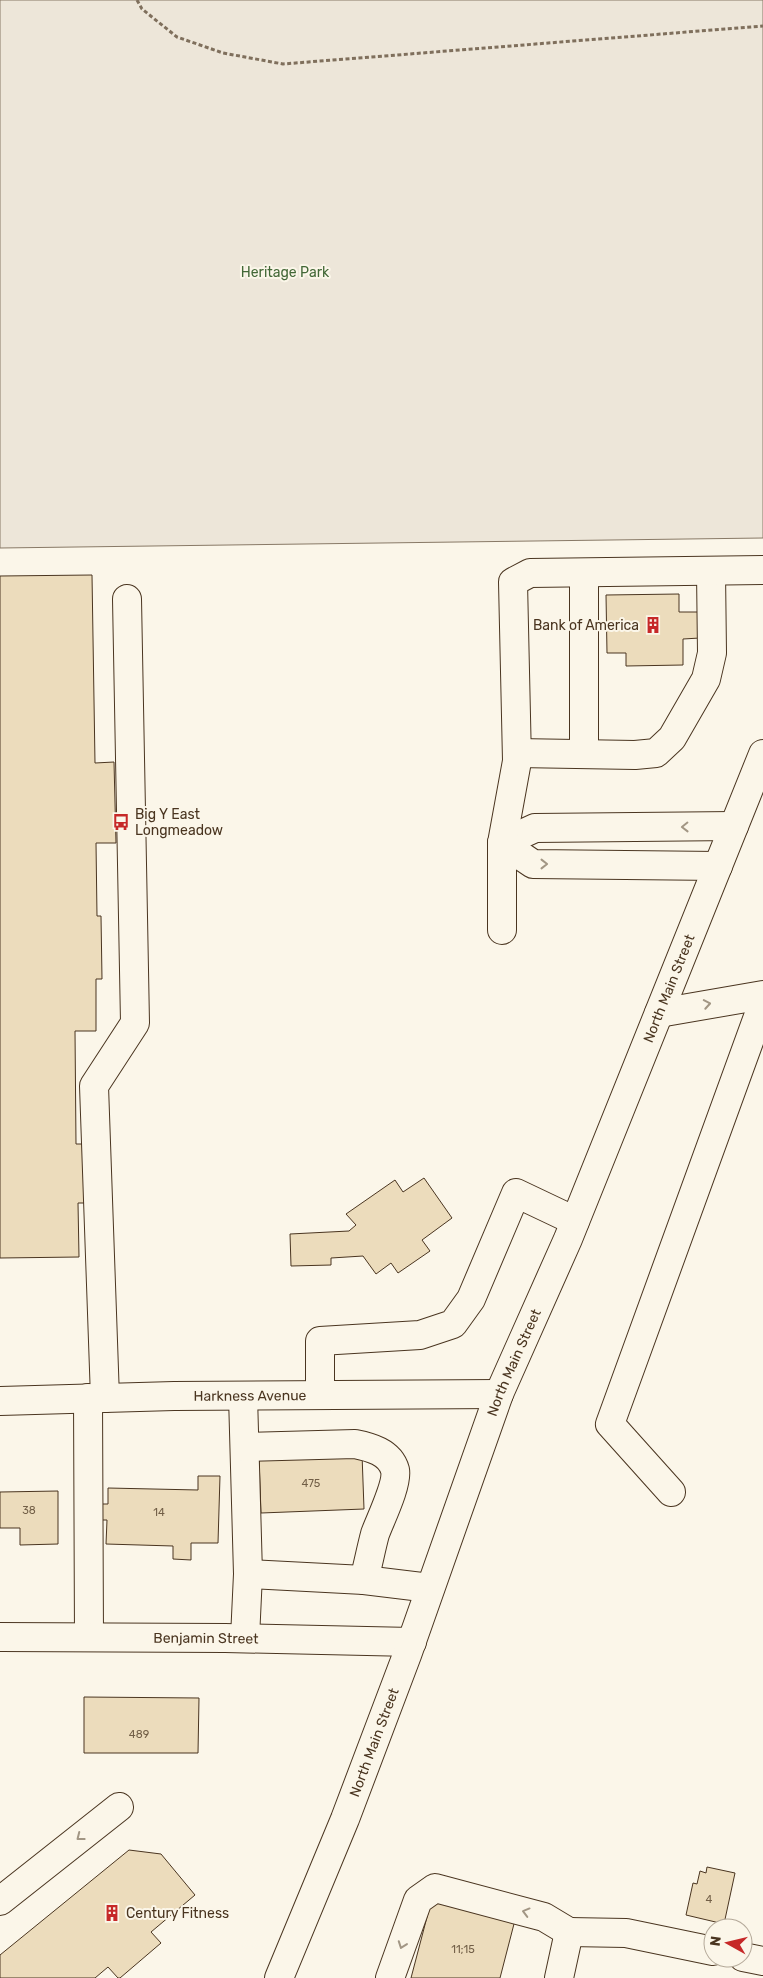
<svg xmlns="http://www.w3.org/2000/svg" width="763" height="1978" viewBox="0 0 763 1978" font-family="Rubik,sans-serif">
<rect width="100%" height="100%" fill="#fbf6e9"/>
<polygon fill="#ede6d9" stroke="#887966" points="0,0 763,0 763,538 0,548"/>
<g fill="#ecdcbc" stroke="#4a3520">
<polygon points="92,575 95,763 114,762 116,843 96,843 97,916 101,916 102,979 96,979 96,1031 75,1031 76,1144 87,1144 87,1203 78,1203 79,1257 0,1258 0,576"/>
<polygon points="679,594 679,612 699,612 700,638 683,639 683,665 626,666 626,653 607,653 606,595"/>
<polygon points="424,1178 452,1218 422,1240 430,1251 398,1273 391,1263 376,1274 363,1256 331,1258 331,1265 291,1266 290,1234 349,1231 356,1225 346,1214 395,1180 403,1192"/>
<polygon points="362,1454 364,1509 261,1513 259,1458"/>
<polygon points="198,1476 220,1476 218,1543 191,1543 191,1560 173,1559 173,1546 106,1544 107,1520 99,1520 99,1504 108,1504 108,1488 198,1490"/>
<polygon points="58,1491 58,1544 20,1545 20,1528 0,1528 0,1492"/>
<polygon points="84,1697 199,1698 198,1753 84,1753"/>
<polygon points="129,1850 161,1854 195,1895 151,1932 161,1943 120,1978 118,1978 108,1967 95,1978 0,1978 0,1955"/>
<polygon points="707,1867 735,1873 724,1924 686,1915 693,1883 697,1884 700,1871 706,1873"/>
<polygon points="432,1898 515,1920 500,1978 411,1978"/>
</g>
<g fill="none" stroke-linecap="round" stroke-linejoin="round">
<g stroke="#4a3520" stroke-width="30">
<g id="minor">
<polyline points="517,753 635,755 656,753 672,738 706,679 712,653 711,572"/>
<polyline points="584,754 584,573"/>
<polyline points="502,843 535,828 734,826"/>
<polyline points="502,843 533,864 718,866"/>
<polyline points="502,930 502,843 517,761 513,582 530,573 763,570"/>
<polyline points="659,1013 763,995"/>
<polyline points="320,1395 320,1341 420,1335 453,1324 471,1299 516,1193 575,1221"/>
<polyline points="243,1396 248,1574 245,1638"/>
<polyline points="88,1398 89,1637"/>
<polyline points="105,1398 94,1086 135,1023 127,599"/>
<path d="M245,1447L355,1444C370,1447 390,1452 395,1470C398,1484 380,1520 375,1534C371,1549 368,1565 364,1580"/>
<polyline points="671,1492 610,1424 763,1003"/>
<polyline points="248,1574 364,1580 430,1588"/>
<path id="s1" d="M0,1637L225,1638L412,1642"/>
<polyline points="0,1901 119,1807"/>
<polyline points="569,1932 626,1933 713,1951"/>
<polyline points="743,1957 763,1961"/>
<polyline points="390,1978 418,1900 435,1888 544,1917 569,1932"/>
<polyline points="559,1978 569,1932"/>
</g>
</g>
<g stroke="#4a3520" stroke-width="30">
<g id="major">
<path id="s2" d="M0,1401L174,1396L499,1394"/>
<path id="s3" d="M279,1978L345,1819L407,1655L499,1394L568,1239L763,754"/>
</g>
</g>
<polyline stroke="#7f6f5c" stroke-width="3" stroke-dasharray="4 2.5" stroke-linecap="butt" points="137,0 142,9 177,37 223,53 283,64 763,26"/>
<use href="#minor" stroke="#fbf6e9" stroke-width="28"/>
<use href="#major" stroke="#fbf6e9" stroke-width="28"/>
</g>
<defs><path id="oneway-chevron" d="M-2-3.5L2.5 0L-2 3.5" fill="none" stroke-width="1.6" stroke-linecap="round" stroke-linejoin="round" transform="scale(1.25)"/></defs>
<g stroke="#a29684">
<use href="#oneway-chevron" transform="translate(685 827) rotate(179)"/>
<use href="#oneway-chevron" transform="translate(544 864)"/>
<use href="#oneway-chevron" transform="translate(707 1004) rotate(-10)"/>
<use href="#oneway-chevron" transform="translate(80 1837) rotate(142)"/>
<use href="#oneway-chevron" transform="translate(526 1912) rotate(-165)"/>
<use href="#oneway-chevron" transform="translate(402 1945) rotate(110)"/>
</g>
<defs>
<g id="building-bare" transform="scale(1.35)"><path d="M-4-6H4V6H1V3H-1V6H-4ZM-2.5-4.3h1.7v1.8h-1.7ZM.8-4.3h1.7v1.8H.8ZM-2.5-1h1.7V.8h-1.7ZM.8-1h1.7V.8H.8Z" fill="#c62828" stroke="#fbf6e9" stroke-width="2.5" paint-order="stroke"/></g>
<g id="bus-bare" transform="scale(1.35)"><path d="M-5-6H5V4H4V6H2V4H-2V6H-4V4H-5ZM-3.5-4V0h7V-4ZM-3.5 1.2v1.5H-2V1.2ZM2 1.2v1.5H3.5V1.2Z" fill="#c62828" stroke="#fbf6e9" stroke-width="2.5" paint-order="stroke"/></g>
</defs>
<g fill-rule="evenodd">
<use href="#building-bare" x="653" y="625"/>
<use href="#bus-bare" x="121" y="822"/>
<use href="#building-bare" x="112" y="1913"/>
</g>
<g text-anchor="middle" stroke-width="4" stroke-linejoin="round" paint-order="stroke">
<g font-size="11" fill="#725f47">
<text x="311" y="1487">475</text>
<text x="29" y="1514">38</text>
<text x="159" y="1516">14</text>
<text x="139" y="1738">489</text>
<text x="709" y="1903">4</text>
<text x="463" y="1953">11;15</text>
</g>
<g font-size="14" fill="#436837" stroke="#fbf6e9">
<text x="285" y="277">Heritage Park</text>
</g>
<g font-size="14" fill="#4a3520" stroke="#fbf6e9" text-anchor="start">
<text x="639" y="630" text-anchor="end">Bank of America</text>
<text x="135" y="819">Big Y East<tspan x="135" dy="16">Longmeadow</tspan></text>
<text x="126" y="1918">Century Fitness</text>
</g>
<g font-size="14" fill="#4a3520" stroke="#fbf6e9">
<text dy="5" stroke="none"><textPath href="#s3" startOffset="1064">North Main Street</textPath></text>
<text dy="5" stroke="none"><textPath href="#s3" startOffset="659">North Main Street</textPath></text>
<text dy="5" stroke="none"><textPath href="#s2" startOffset="250">Harkness Avenue</textPath></text>
<text dy="5" stroke="none"><textPath href="#s1" startOffset="206">Benjamin Street</textPath></text>
<text dy="5" stroke="none"><textPath href="#s3" startOffset="254">North Main Street</textPath></text>
</g>
</g>
<g transform="translate(728 1943) rotate(278)"><circle r="24" fill="#fbf6e9" stroke="#b4a999"/>
<path d="M0-4L9 19L0 12L-9 19Z" fill="#c62828"/>
<text y="-8" font-size="14" font-weight="bold" text-anchor="middle" fill="#4a3520">N</text>
</g>
</svg>
